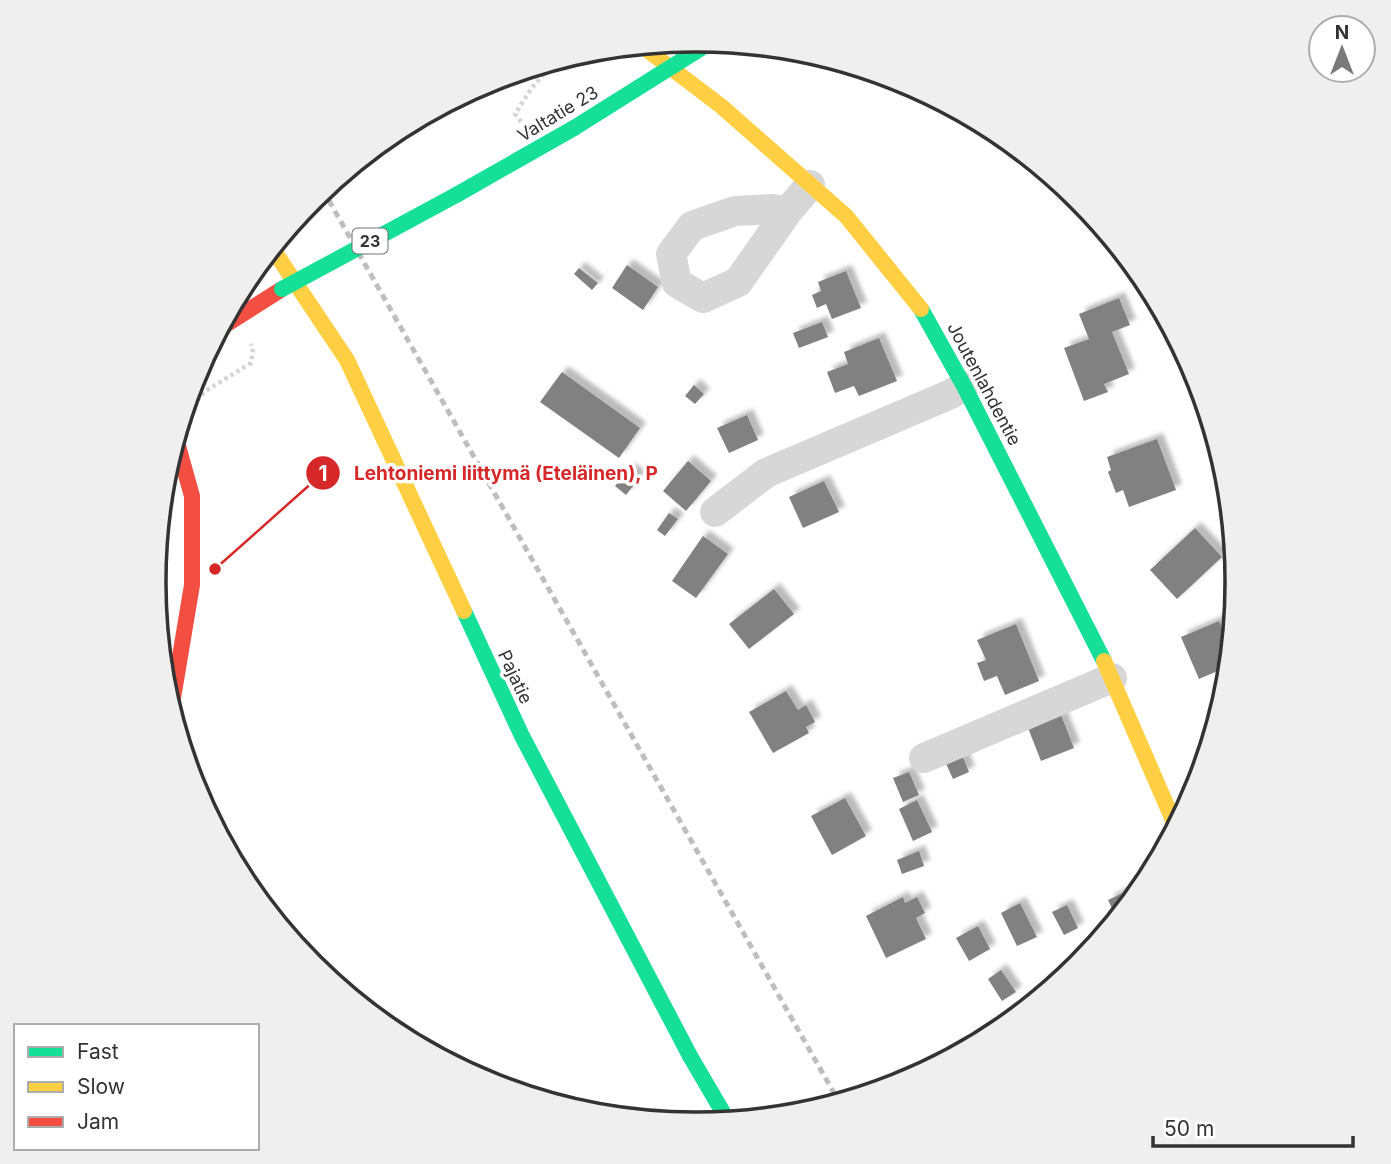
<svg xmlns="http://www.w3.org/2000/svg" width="1391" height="1164" viewBox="0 0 1391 1164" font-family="Inter,sans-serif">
<defs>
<filter id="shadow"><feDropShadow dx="6" dy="-6" stdDeviation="2" flood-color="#0004"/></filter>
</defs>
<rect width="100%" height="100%" fill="#fff"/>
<g fill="#818181" filter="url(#shadow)">
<polygon points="627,265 658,287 643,310 612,288"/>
<polygon points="579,268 598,283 592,290 574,274"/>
<polygon points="846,271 861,308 832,319 826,304 817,308 812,295 821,291 818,282"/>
<polygon points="1119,298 1130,325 1112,332 1129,374 1104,384 1108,392 1084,401 1064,348 1089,339 1079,314"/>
<polygon points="822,322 828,337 799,348 793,333"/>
<polygon points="879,338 897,381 859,396 854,386 835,393 827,372 848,364 844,352"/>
<polygon points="562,372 640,428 619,458 540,402"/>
<polygon points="694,385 704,394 695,404 685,396"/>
<polygon points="747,415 758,440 729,453 717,428"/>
<polygon points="1157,439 1176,490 1129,507 1123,490 1116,493 1108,472 1111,470 1107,457"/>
<polygon points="688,461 711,481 686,511 663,491"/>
<polygon points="629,469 640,477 626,495 615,486"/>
<polygon points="824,481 839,512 803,528 789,497"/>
<polygon points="669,513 678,519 665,536 657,530"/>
<polygon points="1195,528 1222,557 1177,599 1150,570"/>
<polygon points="703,536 728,554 696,598 672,581"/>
<polygon points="774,589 794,614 749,649 729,624"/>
<polygon points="1219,621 1231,648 1229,666 1199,679 1181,637"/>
<polygon points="1016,624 1039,681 1005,695 997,676 984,681 977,663 986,660 977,640"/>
<polygon points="786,691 798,710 806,705 815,722 806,727 809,733 773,753 749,712"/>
<polygon points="1059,710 1074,748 1041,761 1026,723"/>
<polygon points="960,750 969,772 953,779 943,757"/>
<polygon points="909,772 919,795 903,802 893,778"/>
<polygon points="845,798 866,836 832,855 811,816"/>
<polygon points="917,800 932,832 913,841 899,809"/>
<polygon points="919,851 924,866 902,874 897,860"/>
<polygon points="1146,882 1146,883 1117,919 1108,900"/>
<polygon points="903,897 905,903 917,897 925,913 916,918 926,939 886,958 866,916"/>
<polygon points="1020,903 1037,937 1017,946 1001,913"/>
<polygon points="1067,905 1078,928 1064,935 1052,912"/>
<polygon points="978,926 990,949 969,961 956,938"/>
<polygon points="1001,970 1016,992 1002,1001 988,979"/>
<polygon points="957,1049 958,1053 939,1063 937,1057"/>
</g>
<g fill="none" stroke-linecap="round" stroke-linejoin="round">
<g stroke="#d6d6d6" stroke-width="4.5" stroke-dasharray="3.5 3.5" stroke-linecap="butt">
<polyline points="521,122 515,114 531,89 555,61"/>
<polyline points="194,413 193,406 204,392 251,363 253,348 251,344"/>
</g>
<g stroke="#d7d7d7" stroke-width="30">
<polyline points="788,211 773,209 735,211 692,226 671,254 677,283 703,298 738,282 788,211 810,185"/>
<polyline points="715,512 766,473 951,394 964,386"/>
<polyline points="924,758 1112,678"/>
</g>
<g stroke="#16e098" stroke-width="16">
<polyline points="458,194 574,128"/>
<polyline points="921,309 964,386 1104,661"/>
<polyline points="464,611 522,736 690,1056 728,1121"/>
</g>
<g stroke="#ffcf43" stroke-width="16">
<polyline points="642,46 721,106 846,216 921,309"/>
<polyline points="272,248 347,360 464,611"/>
<polyline points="1104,661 1176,827"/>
</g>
<g stroke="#f24e42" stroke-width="16">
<polyline points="219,329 282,289"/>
<polyline points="171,710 192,585 192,496 176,439"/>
</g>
<polyline stroke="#bebebe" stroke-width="5" stroke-dasharray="7 5" stroke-linecap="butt" points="323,190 839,1102"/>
<g stroke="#16e098" stroke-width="16">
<polyline points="574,128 711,42"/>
<polyline points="282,289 458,194"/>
</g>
</g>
<g text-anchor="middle" stroke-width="7" stroke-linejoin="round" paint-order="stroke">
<rect fill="#fff" stroke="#707070" stroke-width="2" x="352.5" y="228.5" width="35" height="25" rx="5"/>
<g font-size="16" font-weight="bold" fill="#333">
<text x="370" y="247">23</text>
</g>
<g font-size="18" fill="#333" stroke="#fff">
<text transform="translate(558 114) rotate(-31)" y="6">Valtatie 23</text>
<text transform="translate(984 384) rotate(62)" y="6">Joutenlahdentie</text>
<text transform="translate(515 677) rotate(65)" y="6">Pajatie</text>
</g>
</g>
<path d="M0 0H1391V1164H0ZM695 52H696A529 529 0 0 1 1225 581V583A529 529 0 0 1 696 1112H695A529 529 0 0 1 166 583V581A529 529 0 0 1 695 52Z" fill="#efefef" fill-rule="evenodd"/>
<path fill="none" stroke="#333" stroke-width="3.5" d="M695 52H696A529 529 0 0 1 1225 581V583A529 529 0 0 1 696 1112H695A529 529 0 0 1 166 583V581A529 529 0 0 1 695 52Z"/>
<path fill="none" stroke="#d62828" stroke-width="2.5" d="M215 569L323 473"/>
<g fill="#d62828" stroke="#fff" stroke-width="2.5">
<circle cx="215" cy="569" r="7"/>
<circle cx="323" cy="473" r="18"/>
</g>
<g font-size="21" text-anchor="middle" font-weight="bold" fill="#fff">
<text x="323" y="481">1</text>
</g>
<g font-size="19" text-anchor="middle" font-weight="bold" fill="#d62828" stroke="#fff" stroke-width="7" stroke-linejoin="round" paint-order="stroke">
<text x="506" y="480">Lehtoniemi liittymä (Eteläinen), P</text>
</g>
<rect x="14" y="1024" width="245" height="126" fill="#ffffff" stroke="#adadad" stroke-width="2"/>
<rect x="28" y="1047" width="35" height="10" fill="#16e098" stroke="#adadad" stroke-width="2"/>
<text x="77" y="1059" font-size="21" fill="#333333">Fast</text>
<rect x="28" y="1082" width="35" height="10" fill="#ffcf43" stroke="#adadad" stroke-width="2"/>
<text x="77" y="1094" font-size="21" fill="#333333">Slow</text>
<rect x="28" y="1117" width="35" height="10" fill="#f24e42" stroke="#adadad" stroke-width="2"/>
<text x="77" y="1129" font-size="21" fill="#333333">Jam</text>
<g transform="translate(1342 49)"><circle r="33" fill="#ffffff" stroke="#adadad" stroke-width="2"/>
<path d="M0-5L12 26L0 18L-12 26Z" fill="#7a7a7a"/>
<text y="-10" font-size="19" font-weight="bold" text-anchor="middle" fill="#333333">N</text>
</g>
<path d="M1153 1136v10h200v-10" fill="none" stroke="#333333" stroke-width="3.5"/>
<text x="1164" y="1136" font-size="21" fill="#333333" stroke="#ffffff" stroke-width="5" paint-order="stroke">50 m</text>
</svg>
